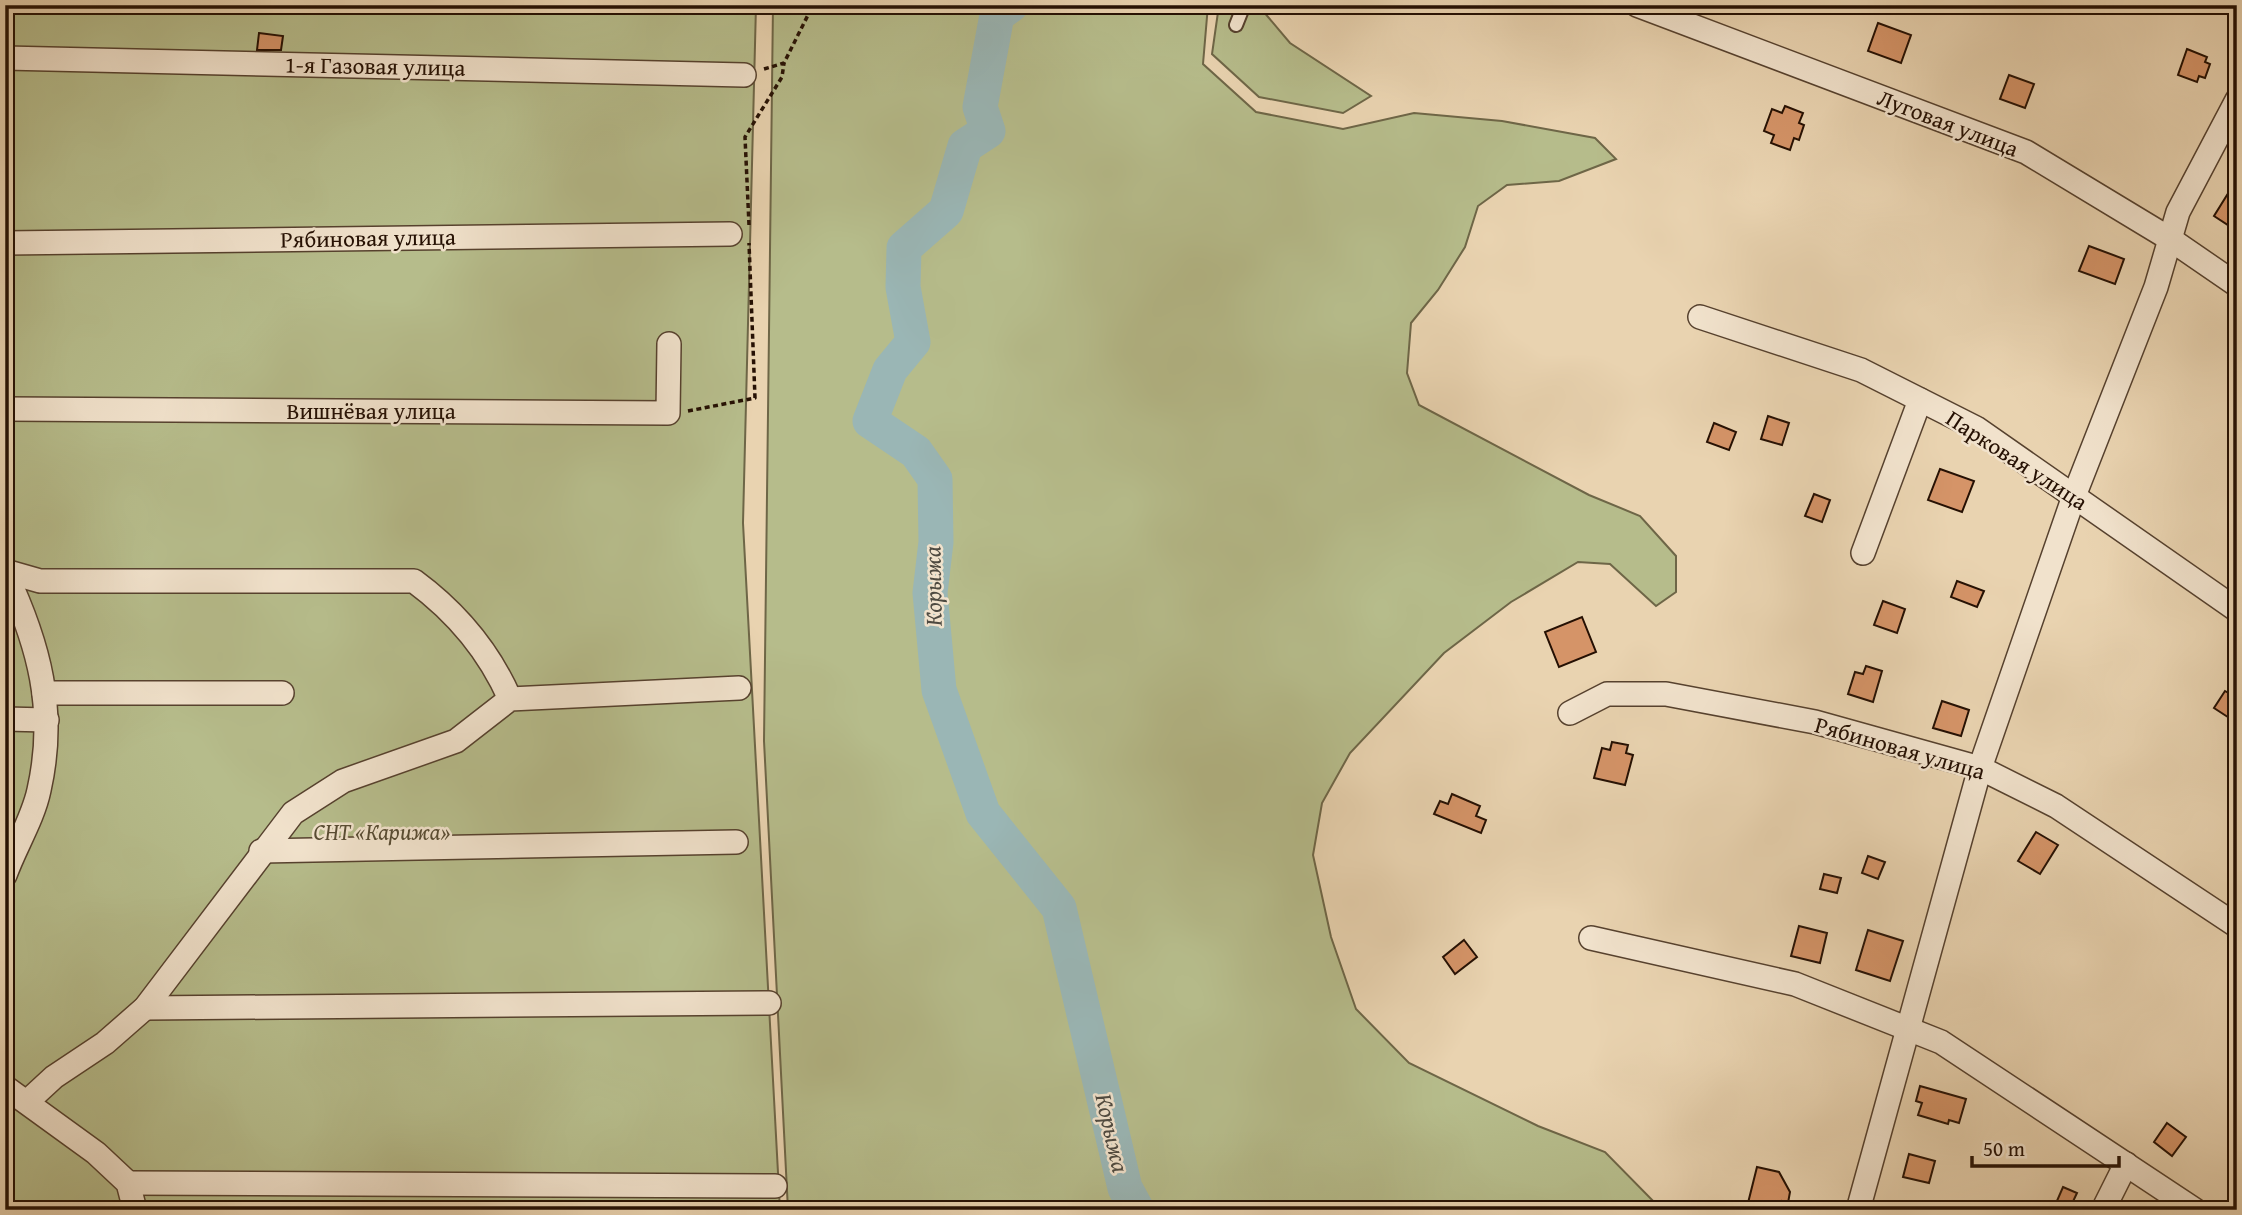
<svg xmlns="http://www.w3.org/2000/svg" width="2242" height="1215" viewBox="0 0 2242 1215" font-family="'Gentium Book Plus',serif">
<rect width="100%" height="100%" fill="#e9d3b0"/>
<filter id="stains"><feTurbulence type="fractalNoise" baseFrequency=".00286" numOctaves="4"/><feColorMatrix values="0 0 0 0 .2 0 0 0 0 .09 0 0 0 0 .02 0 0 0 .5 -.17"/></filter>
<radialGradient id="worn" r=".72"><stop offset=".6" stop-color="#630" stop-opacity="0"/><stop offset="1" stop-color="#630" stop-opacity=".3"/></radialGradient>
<g fill="#b6bc8b" stroke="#6e6647" stroke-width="2">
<polygon points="5,5 756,5 743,523 780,1210 5,1210"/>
<polygon points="773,5 1208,5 1203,64 1256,112 1343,129 1414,113 1502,121 1595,138 1616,159 1559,181 1507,185 1478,206 1465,247 1438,290 1411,323 1407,373 1419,405 1589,495 1640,516 1676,556 1676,592 1656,606 1610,564 1578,562 1511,602 1444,653 1350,753 1322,803 1313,855 1331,937 1356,1009 1409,1063 1538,1126 1605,1152 1662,1210 788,1210 764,741"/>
<polygon points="1219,5 1258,5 1290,43 1371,96 1343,113 1259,97 1212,54"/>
</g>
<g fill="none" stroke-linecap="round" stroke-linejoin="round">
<polyline stroke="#9ab6b5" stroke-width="35" points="1011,5 997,15 980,107 988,131 965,146 946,211 904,248 903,287 913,342 890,370 870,421 916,452 935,479 936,542 930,593 939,690 983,813 1059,908 1125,1188 1137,1210"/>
</g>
<g fill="#d59468" stroke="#251003" stroke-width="2">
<polygon points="1878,23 1911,35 1901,63 1868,51"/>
<polygon points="259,33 283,36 281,50 257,50"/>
<polygon points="2187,49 2207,57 2205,62 2210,64 2205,78 2199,76 2197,82 2178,75"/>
<polygon points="2009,75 2034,84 2025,108 2000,99"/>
<polygon points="1785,106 1803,113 1799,123 1804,125 1799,140 1794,138 1790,150 1771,143 1774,135 1764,131 1772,109 1782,113"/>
<polygon points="2237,179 2237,218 2231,227 2214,216"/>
<polygon points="2089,246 2124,259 2115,284 2079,271"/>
<polygon points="1768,416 1789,423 1782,445 1761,439"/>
<polygon points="1714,423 1736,432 1729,450 1707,442"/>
<polygon points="1940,469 1974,481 1962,512 1928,500"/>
<polygon points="1814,494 1830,500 1822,522 1805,516"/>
<polygon points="1957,581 1984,591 1977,607 1951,597"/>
<polygon points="1883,601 1905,609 1897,633 1874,625"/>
<polygon points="1582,617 1596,652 1559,667 1545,632"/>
<polygon points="1866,666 1882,671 1873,702 1848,694 1855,672 1863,674"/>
<polygon points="2225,691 2237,698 2237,723 2214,708"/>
<polygon points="1942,701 1969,710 1961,736 1933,728"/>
<polygon points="1612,742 1628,745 1626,753 1633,755 1625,785 1594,778 1602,748 1610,750"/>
<polygon points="1452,794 1480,806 1476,816 1486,820 1481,833 1434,814 1440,801 1448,804"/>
<polygon points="2036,832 2058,845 2040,874 2018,861"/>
<polygon points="1868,856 1885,862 1878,879 1862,873"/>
<polygon points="1824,874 1841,878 1837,893 1820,889"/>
<polygon points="1799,926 1827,933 1820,963 1791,956"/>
<polygon points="1868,930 1903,941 1890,981 1856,970"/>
<polygon points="1464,940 1477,957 1455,974 1443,957"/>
<polygon points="1920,1086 1966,1099 1959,1123 1949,1120 1948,1124 1918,1115 1922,1103 1916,1101"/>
<polygon points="2167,1123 2186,1137 2172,1156 2154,1142"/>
<polygon points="1909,1154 1935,1161 1929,1183 1903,1177"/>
<polygon points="1757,1167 1779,1172 1790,1192 1788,1203 1782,1201 1780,1210 1748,1203"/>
<polygon points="2063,1187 2077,1193 2069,1210 2053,1210"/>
</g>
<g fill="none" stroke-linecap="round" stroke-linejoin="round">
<g stroke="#56412e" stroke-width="16">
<polyline id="lane" points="1236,25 1244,5"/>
</g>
<g stroke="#56412e" stroke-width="26">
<g id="street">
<polyline points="1637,5 2026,152 2170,239 2237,285"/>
<polyline points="5,58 744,75"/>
<polyline points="5,243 730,234"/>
<polyline points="1700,317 1861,370 1976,428 2237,610"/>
<polyline points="5,409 668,413 669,344"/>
<polyline points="1863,553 1920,400"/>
<path d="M5,571L40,581H414C456,612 489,651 510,699"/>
<path d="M5,572C39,644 57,710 39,790C33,819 15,847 5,875"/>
<polyline points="44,693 282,693"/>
<polyline points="1570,713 1607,694 1666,694 1815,722 1980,768 2056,806 2237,926"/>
<polyline points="5,719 47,720"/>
<polyline points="261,851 736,842"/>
<polyline points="1591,938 1795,984 1941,1042 2195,1210"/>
<polyline points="145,1008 769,1003"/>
<polyline points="5,1087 96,1153 128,1183 135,1210"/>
<polyline points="28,1101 54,1077 105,1043 145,1008 293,813 343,781 456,741 510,699 739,688"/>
<polyline points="128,1183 775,1186"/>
<polyline points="1858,1210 1980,768 2074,496 2156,287 2178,212 2237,100"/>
<polyline points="2103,1210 2126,1164"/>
</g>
</g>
<g stroke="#251003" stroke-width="3.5" stroke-dasharray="5 3.5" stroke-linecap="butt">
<polyline points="764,69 784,63 813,5"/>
<polyline points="749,225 745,137 782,77 784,63"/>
<polyline points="688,411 755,398 749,243"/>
</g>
<use href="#lane" stroke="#f1e2cc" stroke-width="12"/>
<use href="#street" stroke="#f1e2cc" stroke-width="23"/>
</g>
<g text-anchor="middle" stroke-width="5" stroke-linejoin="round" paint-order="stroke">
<g font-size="23" fill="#251003" stroke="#f1e2cc">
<text transform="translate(375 66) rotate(1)" y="8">1-я Газовая улица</text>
<text transform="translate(1948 123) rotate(21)" y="8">Луговая улица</text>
<text transform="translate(368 238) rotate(-1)" y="8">Рябиновая улица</text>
<text x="371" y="419">Вишнёвая улица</text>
<text transform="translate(2017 460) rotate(33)" y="8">Парковая улица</text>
<text transform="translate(1900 748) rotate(16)" y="8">Рябиновая улица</text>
</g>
<g font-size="23" font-style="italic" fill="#584c33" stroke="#f1e2cc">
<text x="382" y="840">СНТ «Карижа»</text>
</g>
<g font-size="24" font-style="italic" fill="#4e4a41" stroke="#f1e2cc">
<text transform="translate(933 586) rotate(-91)" y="8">Корыжа</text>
<text transform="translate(1112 1133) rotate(77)" y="8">Корыжа</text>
</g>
</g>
<rect width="2242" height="1215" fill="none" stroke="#e9d3b0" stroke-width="28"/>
<rect x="7" y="7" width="2228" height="1201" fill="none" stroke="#251003" stroke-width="3.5"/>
<rect x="14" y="14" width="2214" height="1187" fill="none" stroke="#251003" stroke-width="2"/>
<path d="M1972 1156v10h147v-10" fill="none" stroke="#251003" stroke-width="3.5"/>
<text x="1983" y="1156" font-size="21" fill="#251003" stroke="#f1e2cc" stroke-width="5" paint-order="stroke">50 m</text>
<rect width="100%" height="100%" filter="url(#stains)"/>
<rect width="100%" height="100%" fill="url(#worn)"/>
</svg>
